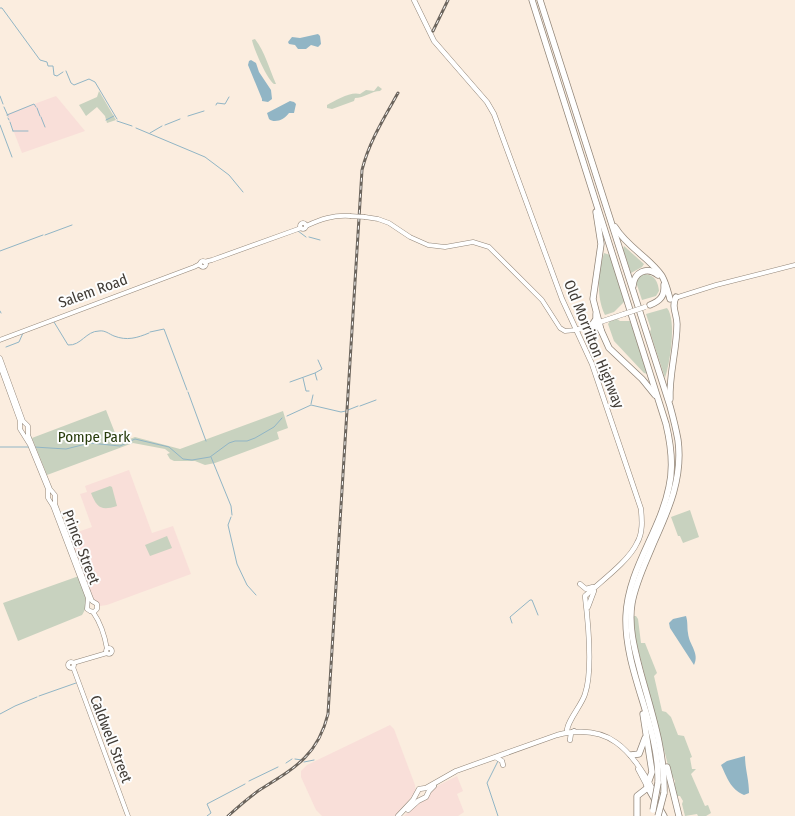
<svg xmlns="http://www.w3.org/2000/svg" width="795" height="816" viewBox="0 0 795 816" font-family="'Fira Sans Condensed',sans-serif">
<rect width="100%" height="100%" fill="#fbeddf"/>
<g fill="#f9dfd9">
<polygon points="56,96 85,131 22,153 7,114"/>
<polygon points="129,470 152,533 173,526 191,574 107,605 100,606 93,599 69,535 92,527 80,494 87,492 85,486"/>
<polygon points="390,725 394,729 415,785 416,792 395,816 322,816 316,810 301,777 301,771 307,765"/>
<polygon points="457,776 463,791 457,794 464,812 458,816 404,816 417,803 426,800 430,791 435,787"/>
</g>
<g fill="#c8d2bf">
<path d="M255,39C265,52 269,68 276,84H274C267,79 254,50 252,40Z"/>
<path d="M378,86L382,89L380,91C372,91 364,98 355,98L354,101L332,109L327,108V105C336,100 351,91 360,94L366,90L374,91Z"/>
<polygon points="99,91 116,120 107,123 105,116 97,107 86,116 79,105 97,97"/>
<polygon points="624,246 644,264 642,267 631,273 623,249"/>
<path d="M604,253L610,255L625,301L614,312L605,315C596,297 598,272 604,253Z"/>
<path d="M645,274C655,275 658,282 659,291L656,296L642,300L636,282L640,276Z"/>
<path d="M667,308C677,320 670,364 665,378L650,332L651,329L646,314Z"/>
<polygon points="617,319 620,321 630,321 648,374 644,373 614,341 608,324 610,321"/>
<polygon points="106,410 119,443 135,437 180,449 283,411 288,428 277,432 279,439 215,463 205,465 195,461 174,461 170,459 167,454 170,453 165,449 133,443 47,475 32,438"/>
<path d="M110,486L112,487L117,506C101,511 97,508 91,493Z"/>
<polygon points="690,510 699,537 683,543 680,536 678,536 671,517"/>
<polygon points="167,536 172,548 150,556 145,545"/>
<path d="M79,576C83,588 91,603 82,615L18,641L3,603Z"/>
<polygon points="633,616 636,616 638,619 641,643 645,643 657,673 654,676 662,711 666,712 671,717 678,735 684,736 692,757 690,758 692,769 696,769 691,774 705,806 708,805 711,813 706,816 698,816 697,814 685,816 682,804 683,801 680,796 677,796 674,786 675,781 669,769 636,641"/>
</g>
<g fill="#91b5c5">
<polygon points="318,34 320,36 321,44 318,47 311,45 306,49 298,49 295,45 289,44 288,42 292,37 300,38"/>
<polygon points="251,60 256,63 259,72 271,90 272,99 268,102 262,101 262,99 248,65 249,61"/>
<path d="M290,101L294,102L296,104L294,113H289C285,119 275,124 269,119L267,113Z"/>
<path d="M686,616C688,622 687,628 688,633C689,645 700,653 694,665L670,628L669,623L673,619Z"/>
<path d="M745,756C745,769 749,779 749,793L744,795C730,789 727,777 721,765L727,761Z"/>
</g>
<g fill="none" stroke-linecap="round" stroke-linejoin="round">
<g stroke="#91b5c5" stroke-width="1">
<polyline points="0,8 2,8 40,60 47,62 48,66 53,66 54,75 57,76 63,72"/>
<polyline points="66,71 71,83 74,85 89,79 95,82 117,119"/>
<polyline points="0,96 3,104"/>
<polyline points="216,105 217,103 225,104 229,97"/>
<polyline points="4,107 8,116"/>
<polyline points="37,108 40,116"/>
<polyline points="7,115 34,104 36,107"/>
<polyline points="188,116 204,111"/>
<polyline points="41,117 45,127"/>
<polyline points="8,118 9,120"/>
<polyline points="106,120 114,116"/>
<polyline points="117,121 132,126"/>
<polyline points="10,122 13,131"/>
<polyline points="0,125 12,157"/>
<polyline points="165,125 180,119"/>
<polyline points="136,128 205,157 229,175 243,192"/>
<polyline points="13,131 28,131"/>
<polyline points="150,133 162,126"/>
<polyline points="298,231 306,237"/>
<polyline points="45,235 72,225"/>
<polyline points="309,237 320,240"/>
<polyline points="0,251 43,235"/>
<polyline points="0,311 1,313"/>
<path d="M54,322L68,345C81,346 86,331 99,331C105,330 109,334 114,336C127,341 137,338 149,333"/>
<polyline points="150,332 164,329 187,390"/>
<polyline points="6,347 19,342 23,333"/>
<polyline points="303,378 306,391 309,391"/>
<polyline points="317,380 315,373 322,369 318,360"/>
<polyline points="290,382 315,373"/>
<polyline points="188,392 206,441"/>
<polyline points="311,404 313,395"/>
<polyline points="360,406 376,400"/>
<polyline points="348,410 358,406"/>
<polyline points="287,416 311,405 341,412 346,411"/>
<polyline points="0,447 30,447"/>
<polyline points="34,447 66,449 90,443 120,446 135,439 169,447 183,459 192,460 210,457 229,443 235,441 247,441 255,438 274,427 282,418"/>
<polyline points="211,457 231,506 232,515"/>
<polyline points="231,517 228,525 237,564 247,585 256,595"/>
<polyline points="512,623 510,617 530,600 532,600 538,615"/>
<polyline points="39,696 76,683"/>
<polyline points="0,714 15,706 37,697"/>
<polyline points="295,759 302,760"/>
<polyline points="498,761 487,783 498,816"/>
<polyline points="304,762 314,760"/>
<polyline points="286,763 292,759"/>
<polyline points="249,781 278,767"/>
<polyline points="207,816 211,813 207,804 245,784"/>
</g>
<g stroke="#928679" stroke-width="5">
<g id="secondary">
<polyline points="365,217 378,219 389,223 410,237 428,245 445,247 473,242 489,247 542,300 560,328 565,331 576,330"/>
<circle cx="303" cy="226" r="3"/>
<path d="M306,226C321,219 333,215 350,216"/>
<circle cx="203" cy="264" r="3"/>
<polyline points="204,262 212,260 301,228"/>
<polyline points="675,298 716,285 795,265"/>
<polyline points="0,340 194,267 200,264"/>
<polyline points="0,358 23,421 28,426 28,435 50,489 55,495 55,504 90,596 92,601 97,604 97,609 94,612 90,611 87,609 88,598 53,506 48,498 48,489 30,445 20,429 20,421 0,366"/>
<path d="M93,612C100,622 105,637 107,649"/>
<circle cx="109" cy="651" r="3"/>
<circle cx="71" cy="665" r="3"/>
<polyline points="73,663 107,653"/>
<polyline points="73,667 128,816"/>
</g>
</g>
<g stroke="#928679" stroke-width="5.5">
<g id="primary">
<path d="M414,0L434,41L487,102L494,114L562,299L592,364L641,509C642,520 643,533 637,543C629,561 600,582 585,596C588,621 593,671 585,694C582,705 566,722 567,732"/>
<polyline points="576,330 624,314"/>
<polyline points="580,584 586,589 593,587"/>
<polyline points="588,607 594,591"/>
<polyline points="570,740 571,733 574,731"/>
<polyline points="497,758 502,761 503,765"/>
<polyline points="638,769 647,786"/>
<polyline points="408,810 418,801 426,797 429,791 434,786"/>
<path d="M398,816L413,800L419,789L426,788L456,771L557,735C609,722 630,749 654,791"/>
</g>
</g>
<g stroke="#928679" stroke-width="7">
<g id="highway">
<path d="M532,0L666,424C671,445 674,466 669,487C660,532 628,569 626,616C624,672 660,726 658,783"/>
<path d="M540,0L670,406C673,417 676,429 678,440C683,477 669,509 654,542C646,562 636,581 632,603C628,627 635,651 641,674C652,714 665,752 664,793"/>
<polyline points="596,212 601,244 593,299 601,330"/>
<path d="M615,227C627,247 650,258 662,276C666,283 668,292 670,299"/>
<path d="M633,286C634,272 647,266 658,275"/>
<path d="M650,305C660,301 665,296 664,285"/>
<polyline points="596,314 596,319 592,325 600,328 609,348 642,379 655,395"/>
<path d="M670,399C669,374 677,349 677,324C677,314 671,307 676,297"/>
<polyline points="643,714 652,772 647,786 664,816"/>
<polyline points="631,755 639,754 645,738"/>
<polyline points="667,767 679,816"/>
<polyline points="637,816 637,796 646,789 652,789"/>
</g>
</g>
<use href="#secondary" stroke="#fff" stroke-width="4"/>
<use href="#primary" stroke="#fff" stroke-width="4.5"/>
<use href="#highway" stroke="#fff" stroke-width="5.5"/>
<g stroke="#6c655d" stroke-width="3">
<g id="rail">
<polyline points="433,31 448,0"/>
<path d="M228,816C239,806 249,797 261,789C295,768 318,755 328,714L362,170C369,142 384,118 398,93"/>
</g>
</g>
<use href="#rail" stroke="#fdfdfd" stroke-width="1" stroke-dasharray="4" stroke-linecap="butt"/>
<g stroke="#928679" stroke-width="5" stroke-linecap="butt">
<polyline id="secondary-bridge" points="350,216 365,217"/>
</g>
<g stroke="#928679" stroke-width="5.5" stroke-linecap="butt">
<polyline id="primary-bridge" points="624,314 645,307"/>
</g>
<g stroke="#928679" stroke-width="7" stroke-linecap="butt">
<g id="highway-bridge">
<polyline points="653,810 658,783"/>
<polyline points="658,816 664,793"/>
</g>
</g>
<use href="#secondary-bridge" stroke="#fff" stroke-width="4"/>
<use href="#primary-bridge" stroke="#fff" stroke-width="4.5"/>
<use href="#highway-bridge" stroke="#fff" stroke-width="5.5"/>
</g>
<g text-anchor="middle" stroke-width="4" stroke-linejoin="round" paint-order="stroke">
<g font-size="15" fill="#403b35" stroke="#fdfdfd">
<text transform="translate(93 291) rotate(-20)" y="5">Salem Road</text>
<text transform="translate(594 344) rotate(68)" y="5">Old Morrilton Highway</text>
<text transform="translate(81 547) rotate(69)" y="5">Prince Street</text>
<text transform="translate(111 739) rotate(69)" y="5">Caldwell Street</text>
</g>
<g font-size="15" fill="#273b0c" stroke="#fdfdfd">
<text x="94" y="442">Pompe Park</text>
</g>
</g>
</svg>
